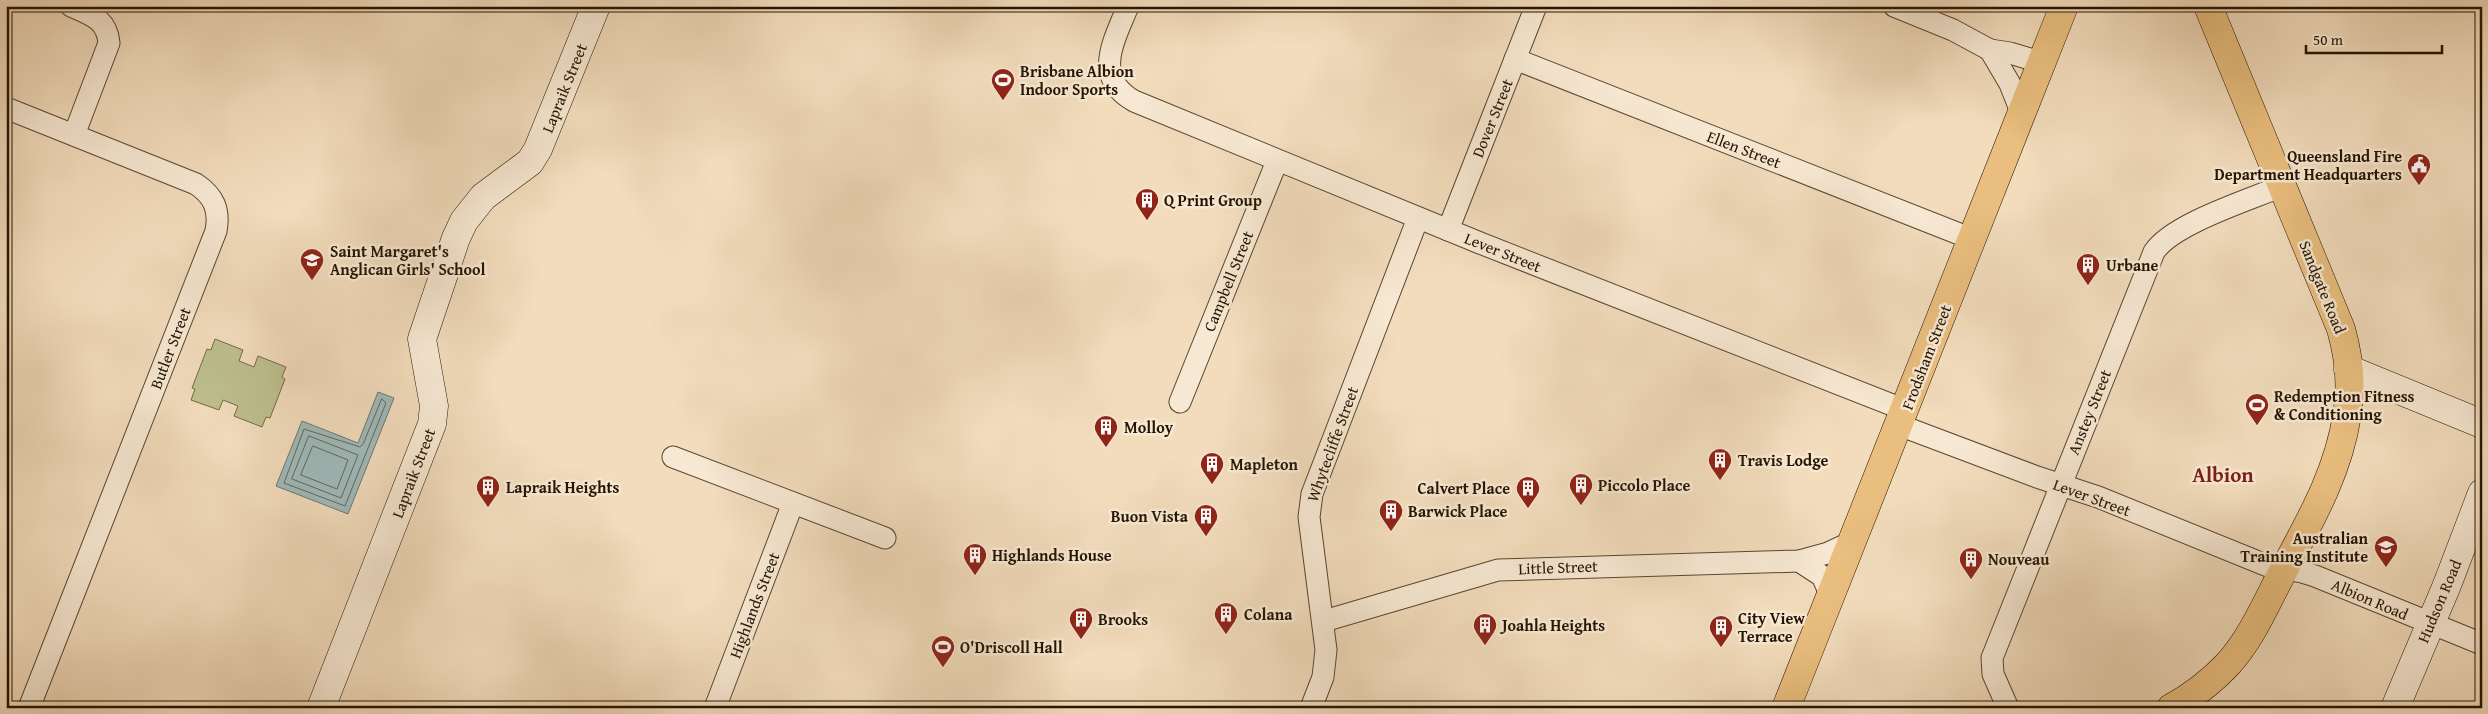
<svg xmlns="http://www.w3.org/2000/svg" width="2488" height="714" viewBox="0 0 2488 714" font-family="'Gentium Book Plus',serif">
<rect width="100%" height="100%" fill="#f2dcbc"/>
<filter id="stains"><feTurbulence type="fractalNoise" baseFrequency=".004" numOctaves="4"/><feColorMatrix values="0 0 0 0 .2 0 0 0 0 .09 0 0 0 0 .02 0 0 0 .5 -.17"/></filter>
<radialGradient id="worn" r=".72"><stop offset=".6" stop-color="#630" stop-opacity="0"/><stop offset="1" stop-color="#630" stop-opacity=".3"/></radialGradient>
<polygon fill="#bebf8e" stroke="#726a48" points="215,339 243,350 239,361 254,367 258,356 286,367 282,377 285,379 270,418 266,417 262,427 234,416 238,406 223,400 219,410 191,400 195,389 192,388 207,349 211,350"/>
<polygon fill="#9fb9ba" stroke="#6e7770" points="378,392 394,398 348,514 276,486 302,421 358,443"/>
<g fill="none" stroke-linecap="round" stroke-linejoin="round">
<g stroke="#62665e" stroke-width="1">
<polygon points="382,399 386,403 345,506 284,483 304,429 360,447 363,444"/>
<polygon points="309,436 358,455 341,498 292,479"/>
<polygon points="313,446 348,460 337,489 301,475"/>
</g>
<g stroke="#584630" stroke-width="23">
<g id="street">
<path d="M71,6C91,15 107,19 109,43L74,135"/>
<path d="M1128,6C1114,41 1092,77 1134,101L1480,243L1905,410"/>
<polyline points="1894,6 1953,30 1990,50 2010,53 2043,63"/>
<polyline points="1990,50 2010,84 2022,114"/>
<polyline points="1515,59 1972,239"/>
<path d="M6,108L196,184C214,196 220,210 216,231L29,708"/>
<polyline points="1448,230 1536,6"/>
<polyline points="1180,402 1277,161"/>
<polyline points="1899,425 2037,477 2098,497 2268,566 2302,572 2315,576 2482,644"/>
<polyline points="673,457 885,538"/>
<polyline points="1799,561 1822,576 1831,596"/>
<polyline points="1324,621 1498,570 1799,561 1828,553 1854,541"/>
<polyline points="715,708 793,503"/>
<polyline points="1311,708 1323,677 1326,650 1309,517 1312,494 1418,218"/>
<path d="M2008,708L1993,674L1992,658L2154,252C2172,224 2249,200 2282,186"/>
</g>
</g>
<g stroke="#251401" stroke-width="29">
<g id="secondary">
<polyline points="2348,369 2482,424"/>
<polyline points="321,708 432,424 434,406 422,339 456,238 464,221 483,197 530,162 538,149 596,6"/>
<polyline points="2395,708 2447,585 2482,493"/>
</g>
</g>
<g stroke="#251401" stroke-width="29">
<g id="highway">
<polyline points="1786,708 2064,6"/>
<path d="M2171,708C2193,696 2211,682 2228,664C2250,640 2264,608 2279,579C2307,526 2338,475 2347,415C2352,387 2349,357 2341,329L2208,6"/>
</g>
</g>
<use href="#street" stroke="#f7e8d3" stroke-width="21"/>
<use href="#secondary" stroke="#f7e8d3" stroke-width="28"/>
<use href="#highway" stroke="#e9be7e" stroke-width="28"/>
</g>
<defs>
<g id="stadium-pin" transform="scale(1.25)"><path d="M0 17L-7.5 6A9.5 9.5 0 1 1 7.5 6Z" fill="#8f2418" stroke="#f7e8d3"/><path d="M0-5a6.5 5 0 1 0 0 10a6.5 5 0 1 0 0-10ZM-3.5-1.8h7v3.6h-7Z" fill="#fff"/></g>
<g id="civic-pin" transform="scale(1.25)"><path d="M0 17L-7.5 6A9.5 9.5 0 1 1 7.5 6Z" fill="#8f2418" stroke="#f7e8d3"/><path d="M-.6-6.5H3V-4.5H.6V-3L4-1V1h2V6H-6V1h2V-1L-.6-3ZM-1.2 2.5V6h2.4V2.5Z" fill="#fff"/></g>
<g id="building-pin" transform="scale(1.25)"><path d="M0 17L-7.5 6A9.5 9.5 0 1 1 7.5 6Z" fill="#8f2418" stroke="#f7e8d3"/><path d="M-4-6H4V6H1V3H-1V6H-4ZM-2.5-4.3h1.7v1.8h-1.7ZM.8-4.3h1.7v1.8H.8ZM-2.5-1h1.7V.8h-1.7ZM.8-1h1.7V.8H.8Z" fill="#fff"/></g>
<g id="school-pin" transform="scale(1.25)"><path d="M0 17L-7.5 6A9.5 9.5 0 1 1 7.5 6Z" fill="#8f2418" stroke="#f7e8d3"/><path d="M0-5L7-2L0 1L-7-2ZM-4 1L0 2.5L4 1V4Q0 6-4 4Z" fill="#fff"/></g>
<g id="university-pin" transform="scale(1.25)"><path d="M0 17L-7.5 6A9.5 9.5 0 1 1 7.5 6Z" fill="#8f2418" stroke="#f7e8d3"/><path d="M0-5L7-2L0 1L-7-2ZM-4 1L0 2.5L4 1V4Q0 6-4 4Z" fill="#fff"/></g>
</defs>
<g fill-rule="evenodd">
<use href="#stadium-pin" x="1003" y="80"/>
<use href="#civic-pin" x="2419" y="165"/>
<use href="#building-pin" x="1147" y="200"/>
<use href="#school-pin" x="312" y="260"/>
<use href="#building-pin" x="2088" y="265"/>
<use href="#stadium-pin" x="2257" y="405"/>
<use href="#building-pin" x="1106" y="427"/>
<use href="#building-pin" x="1720" y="460"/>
<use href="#building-pin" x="1212" y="464"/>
<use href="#building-pin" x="1581" y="485"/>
<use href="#building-pin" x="488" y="487"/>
<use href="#building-pin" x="1528" y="488"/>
<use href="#building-pin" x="1391" y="511"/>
<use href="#building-pin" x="1206" y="516"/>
<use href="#university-pin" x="2386" y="547"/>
<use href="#building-pin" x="975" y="555"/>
<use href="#building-pin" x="1971" y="559"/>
<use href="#building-pin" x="1226" y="614"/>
<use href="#building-pin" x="1081" y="619"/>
<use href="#building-pin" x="1485" y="625"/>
<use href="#building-pin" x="1721" y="627"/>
<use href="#stadium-pin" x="943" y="647"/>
</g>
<g text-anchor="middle" stroke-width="5" stroke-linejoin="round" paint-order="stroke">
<g font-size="16" font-weight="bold" fill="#251401" stroke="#f7e8d3" text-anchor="start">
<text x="1020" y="77">Brisbane Albion<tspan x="1020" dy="18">Indoor Sports</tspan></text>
<text x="2402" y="162" text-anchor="end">Queensland Fire<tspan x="2402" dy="18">Department Headquarters</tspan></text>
<text x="1164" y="206">Q Print Group</text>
<text x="330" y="257">Saint Margaret's<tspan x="330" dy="18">Anglican Girls' School</tspan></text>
<text x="2106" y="271">Urbane</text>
<text x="2274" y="402">Redemption Fitness<tspan x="2274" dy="18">&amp; Conditioning</tspan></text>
<text x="1124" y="433">Molloy</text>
<text x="1738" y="466">Travis Lodge</text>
<text x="1230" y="470">Mapleton</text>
<text x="1598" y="491">Piccolo Place</text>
<text x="506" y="493">Lapraik Heights</text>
<text x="1510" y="494" text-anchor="end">Calvert Place</text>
<text x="1408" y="517">Barwick Place</text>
<text x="1188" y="522" text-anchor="end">Buon Vista</text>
<text x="2368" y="544" text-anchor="end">Australian<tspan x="2368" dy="18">Training Institute</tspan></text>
<text x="992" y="561">Highlands House</text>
<text x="1988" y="565">Nouveau</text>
<text x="1244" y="620">Colana</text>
<text x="1738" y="624">City View<tspan x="1738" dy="18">Terrace</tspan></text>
<text x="1098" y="625">Brooks</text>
<text x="1502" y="631">Joahla Heights</text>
<text x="960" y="653">O'Driscoll Hall</text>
</g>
<g font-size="16" fill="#251401" stroke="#f7e8d3">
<text transform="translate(564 88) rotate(-68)" y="6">Lapraik Street</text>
<text transform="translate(1492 118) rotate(-68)" y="6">Dover Street</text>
<text transform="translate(1744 149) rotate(21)" y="6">Ellen Street</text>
<text transform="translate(1503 252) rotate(22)" y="6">Lever Street</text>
<text transform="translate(1228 281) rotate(-68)" y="6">Campbell Street</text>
<text transform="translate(2323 287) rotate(68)" y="6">Sandgate Road</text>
<text transform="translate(170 348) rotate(-69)" y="6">Butler Street</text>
<text transform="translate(1926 357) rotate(-69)" y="6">Frodsham Street</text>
<text transform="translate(2089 412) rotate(-68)" y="6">Anstey Street</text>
<text transform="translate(1332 444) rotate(-70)" y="6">Whytecliffe Street</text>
<text transform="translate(413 473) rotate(-69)" y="6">Lapraik Street</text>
<text transform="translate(2092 497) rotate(20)" y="6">Lever Street</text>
<text transform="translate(1558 567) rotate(-2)" y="6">Little Street</text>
<text transform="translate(2370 599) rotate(23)" y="6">Albion Road</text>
<text transform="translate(2439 601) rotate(-67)" y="6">Hudson Road</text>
<text transform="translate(754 605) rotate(-69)" y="6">Highlands Street</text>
</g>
<g font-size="21" font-weight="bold" fill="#7a1f14" stroke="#f7e8d3">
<text x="2223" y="482">Albion</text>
</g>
</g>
<rect width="2488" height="714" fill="none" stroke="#f2dcbc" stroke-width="25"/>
<rect x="8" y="8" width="2473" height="699" fill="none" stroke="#251401" stroke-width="2.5"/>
<rect x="12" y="12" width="2463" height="689" fill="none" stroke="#251401"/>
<path d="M2306 45v8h136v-8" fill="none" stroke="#251401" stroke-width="2.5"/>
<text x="2313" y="45" font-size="15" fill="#251401" stroke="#f7e8d3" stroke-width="4" paint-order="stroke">50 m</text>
<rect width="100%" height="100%" filter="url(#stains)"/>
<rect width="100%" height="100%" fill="url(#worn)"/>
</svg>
